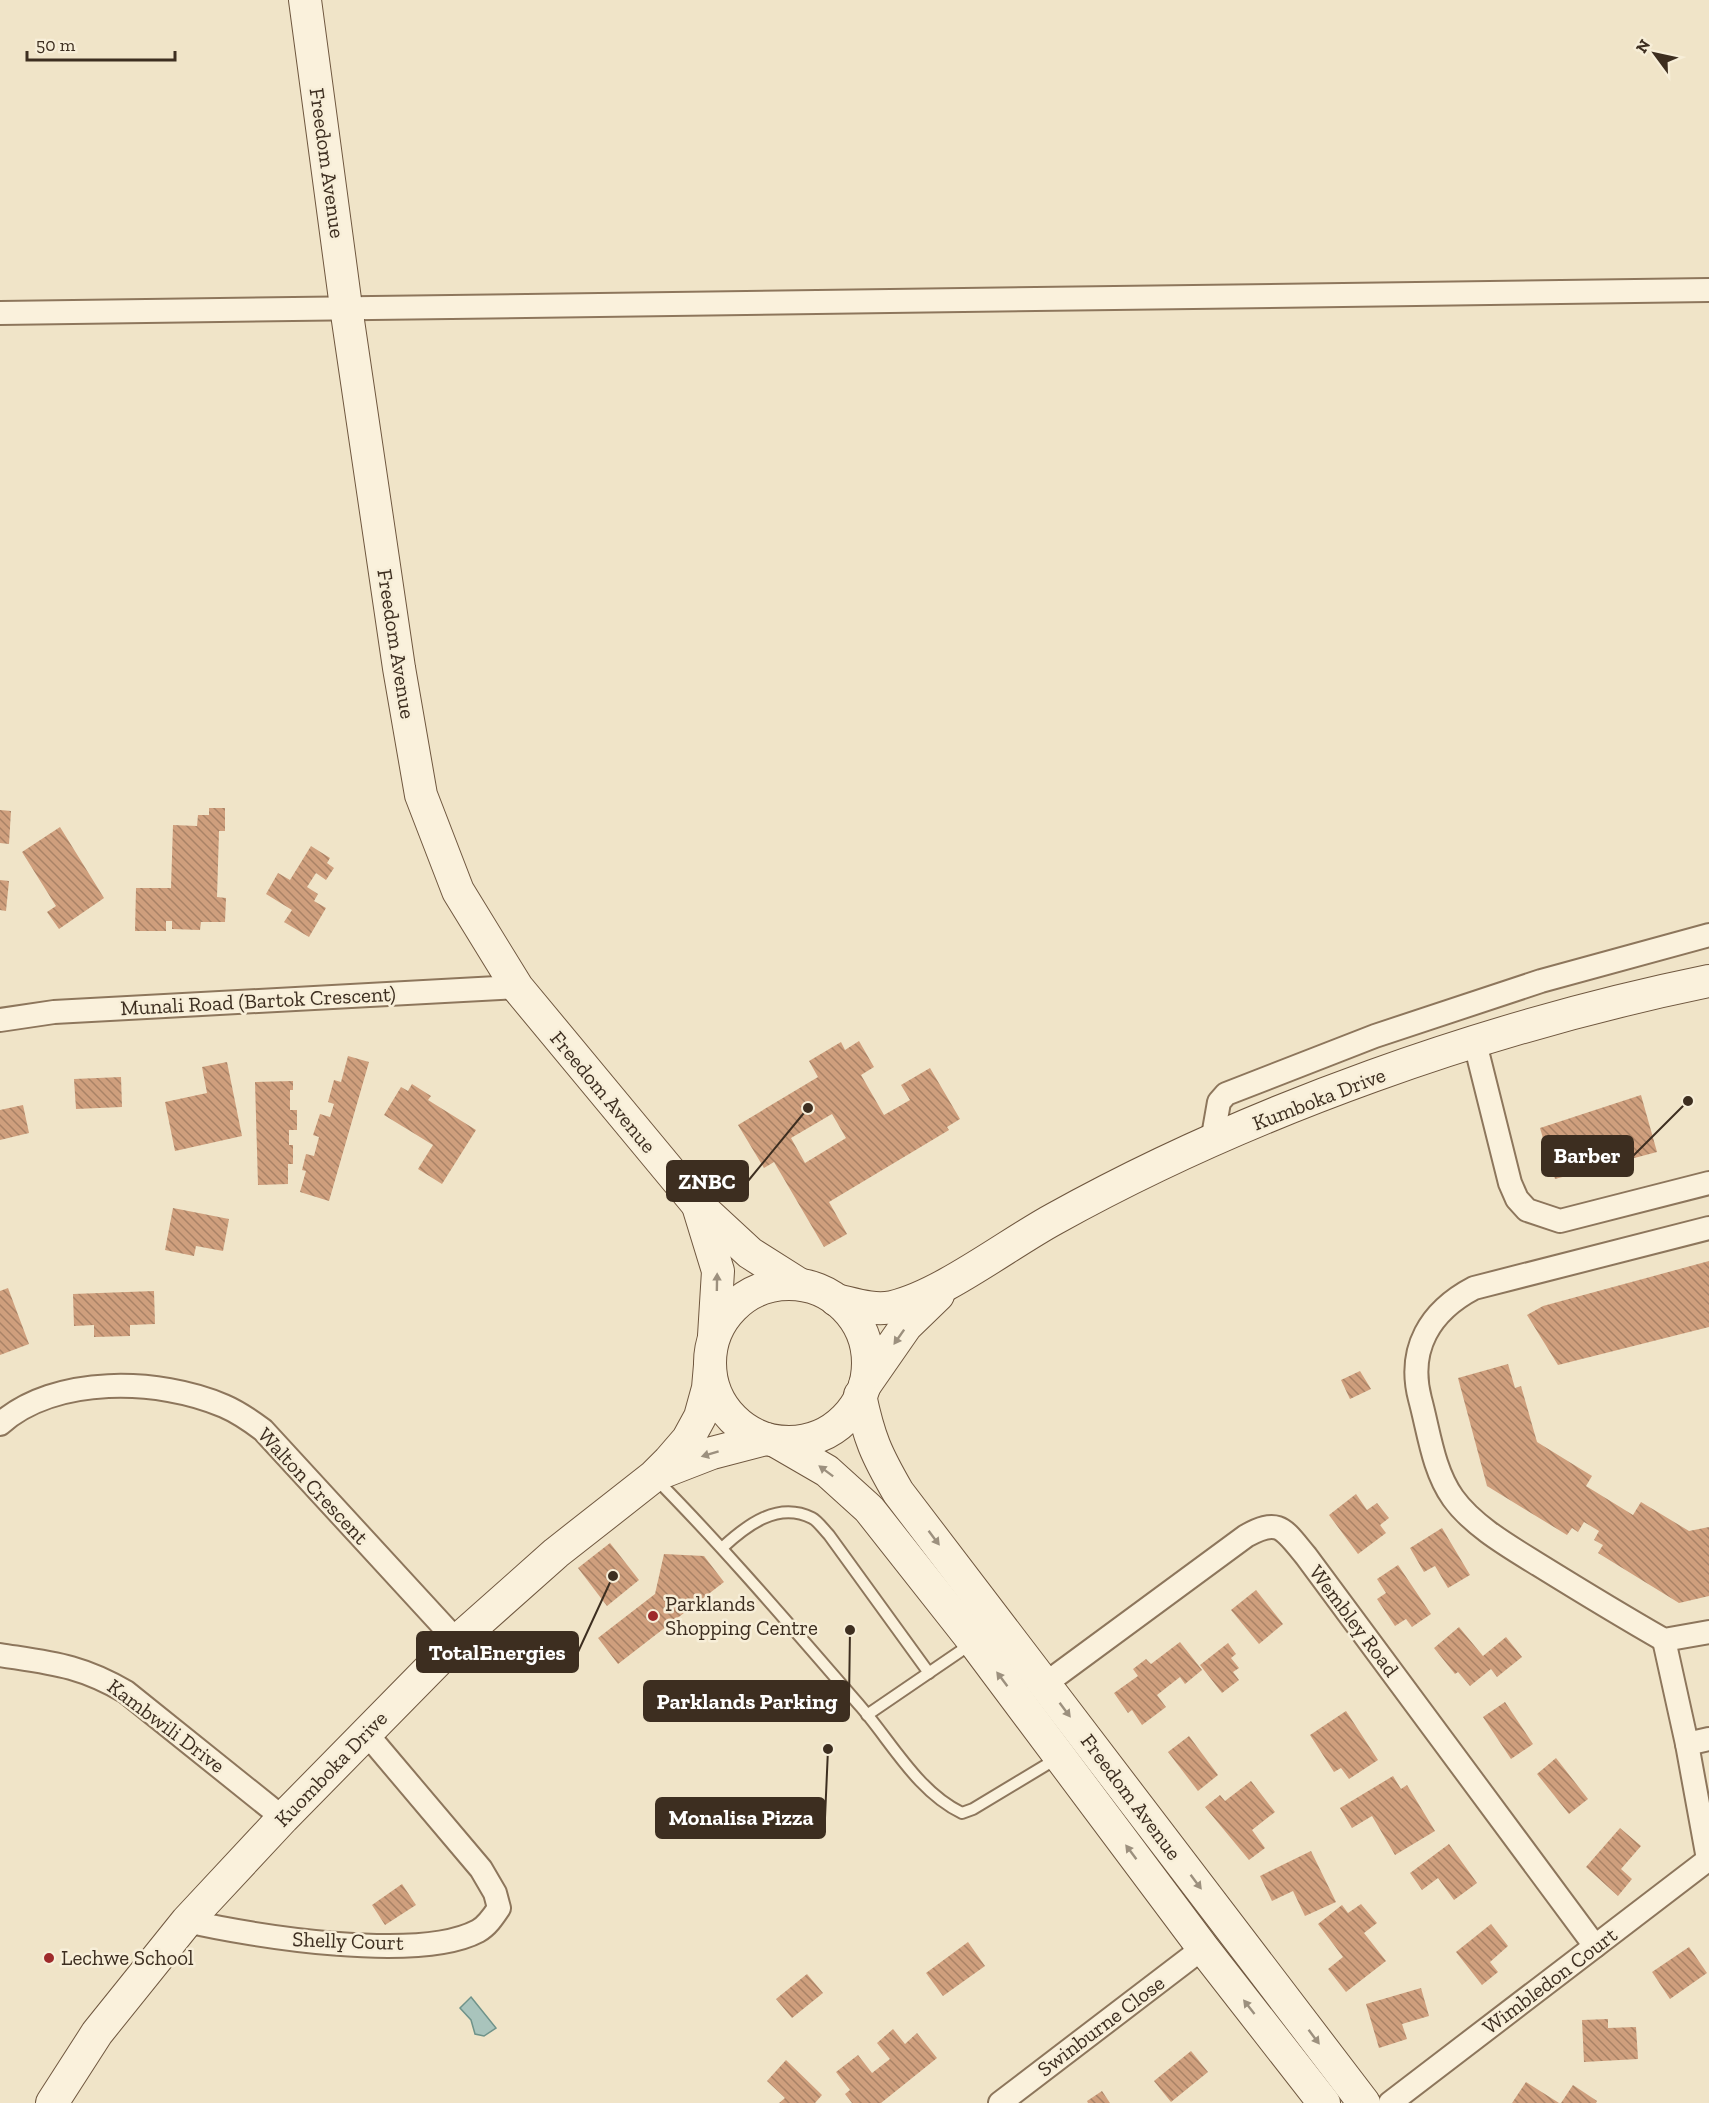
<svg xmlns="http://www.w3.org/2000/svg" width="1709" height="2103" viewBox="0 0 1709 2103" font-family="'Zilla Slab',serif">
<defs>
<pattern id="building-back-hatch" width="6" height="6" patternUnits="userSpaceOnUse" patternTransform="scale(1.5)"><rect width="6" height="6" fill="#cf9f7d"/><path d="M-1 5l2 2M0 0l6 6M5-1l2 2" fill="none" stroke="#a98266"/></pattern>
</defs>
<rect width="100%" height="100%" fill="#f0e4c8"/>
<polygon fill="#a9c4bc" stroke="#6f938a" stroke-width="1.5" points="471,1997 496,2028 484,2036 475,2034 471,2020 460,2008"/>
<g fill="url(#building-back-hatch)" fill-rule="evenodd">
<polygon points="209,808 225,808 225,831 219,831 217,897 226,898 225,922 201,922 200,930 172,929 172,921 166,921 166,931 135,931 136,888 171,888 173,825 197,826 198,815 209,815"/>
<polygon points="0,810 11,811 9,844 0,843"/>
<polygon points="60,827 104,898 59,929 47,912 56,906 22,852"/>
<polygon points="311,846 330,858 327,863 334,868 326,880 316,873 307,887 318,894 314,901 326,908 309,937 284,922 292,910 266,894 278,873 290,880"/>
<polygon points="0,880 9,881 6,911 0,910"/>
<path d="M859,1041L874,1067L861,1075L884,1115L910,1100L901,1085L930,1068L960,1119L947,1127L949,1130L829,1202L847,1234L824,1247L774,1162L764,1168L738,1125L818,1077L809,1061L841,1042L845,1050ZM832,1114L846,1138L805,1163L791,1138Z"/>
<polygon points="348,1056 369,1062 329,1201 300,1192 306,1171 302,1170 306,1154 314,1156 319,1137 313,1135 320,1114 330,1117 334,1104 328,1102 334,1080 341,1082"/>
<polygon points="227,1062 242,1136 175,1151 165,1102 207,1093 202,1067"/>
<polygon points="121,1077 122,1107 76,1109 74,1079"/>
<polygon points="293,1081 293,1090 290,1090 290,1110 297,1110 297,1130 289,1130 289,1145 293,1145 293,1164 288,1164 288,1184 258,1185 255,1082"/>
<polygon points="412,1084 431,1096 428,1100 476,1130 442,1184 418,1169 433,1145 384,1115 401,1087 408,1091"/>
<polygon points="1641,1095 1657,1152 1555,1179 1540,1128"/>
<polygon points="23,1105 29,1133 0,1140 0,1110"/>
<polygon points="173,1208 229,1219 223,1251 196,1246 194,1256 165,1250"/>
<polygon points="1709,1261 1709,1327 1558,1365 1527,1315 1543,1306"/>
<polygon points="8,1288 29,1344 0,1355 0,1291"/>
<polygon points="154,1291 155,1324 130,1325 130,1336 94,1337 94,1325 74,1326 73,1294"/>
<polygon points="1508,1364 1515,1388 1521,1386 1537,1442 1592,1476 1586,1486 1633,1515 1641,1502 1689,1531 1709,1527 1709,1596 1679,1603 1598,1553 1603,1545 1594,1540 1599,1531 1584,1522 1578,1532 1572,1528 1567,1535 1487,1486 1458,1378"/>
<polygon points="1360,1371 1371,1389 1350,1399 1341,1380"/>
<polygon points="1356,1494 1367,1510 1377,1503 1389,1518 1380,1525 1386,1533 1358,1554 1329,1515"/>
<polygon points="1442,1528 1470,1575 1448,1588 1435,1566 1424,1572 1410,1548"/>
<polygon points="610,1543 639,1580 607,1606 578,1568"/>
<polygon points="664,1554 704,1556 724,1582 618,1664 598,1638 655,1594"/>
<polygon points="1398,1565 1431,1614 1412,1627 1406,1619 1395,1626 1377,1599 1386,1593 1377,1579"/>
<polygon points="1256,1590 1283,1624 1259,1644 1231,1610"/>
<polygon points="1459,1627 1483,1656 1506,1637 1522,1657 1497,1677 1491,1669 1470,1686 1458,1672 1455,1674 1434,1648"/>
<polygon points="1180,1642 1202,1670 1185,1684 1180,1677 1157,1695 1166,1707 1142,1725 1132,1710 1128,1713 1114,1693 1138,1676 1133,1669 1146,1659 1151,1664"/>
<polygon points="1228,1643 1236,1654 1231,1658 1239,1668 1233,1672 1239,1680 1222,1693 1200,1665"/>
<polygon points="1505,1702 1533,1744 1511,1759 1483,1717"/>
<polygon points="1346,1711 1378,1760 1349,1779 1341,1768 1334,1772 1310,1735"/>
<polygon points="1189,1736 1218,1775 1198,1791 1168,1752"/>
<polygon points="1556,1758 1588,1799 1569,1814 1537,1774"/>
<polygon points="1393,1776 1401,1789 1407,1785 1435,1831 1395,1855 1372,1816 1352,1828 1340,1808"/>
<polygon points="1251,1781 1275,1812 1252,1830 1265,1848 1249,1860 1205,1807 1220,1795 1225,1801"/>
<polygon points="1620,1828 1641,1846 1621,1869 1632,1879 1618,1896 1586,1867"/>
<polygon points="1449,1844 1477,1883 1454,1900 1438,1878 1422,1890 1410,1873"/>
<polygon points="1311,1851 1336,1902 1305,1916 1293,1891 1272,1901 1260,1876"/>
<polygon points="402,1884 416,1905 385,1925 372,1905"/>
<polygon points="1361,1904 1377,1923 1364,1933 1386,1961 1346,1992 1328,1969 1343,1957 1318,1924 1342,1905 1348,1913"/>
<polygon points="1491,1924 1508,1946 1490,1962 1498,1972 1482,1985 1456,1952"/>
<polygon points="968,1942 985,1966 943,1996 926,1973"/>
<polygon points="1689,1947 1707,1973 1670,1999 1652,1972"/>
<polygon points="807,1974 823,1993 792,2018 776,1999"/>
<polygon points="1421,1988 1429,2016 1402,2024 1407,2039 1379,2048 1366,2004"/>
<polygon points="1608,2019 1608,2028 1636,2027 1638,2059 1584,2062 1582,2020"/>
<polygon points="893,2029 905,2044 917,2033 937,2058 881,2103 852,2103 845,2094 850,2090 836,2072 858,2055 872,2073 890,2059 877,2043"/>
<polygon points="1191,2051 1208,2072 1171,2102 1154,2081"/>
<polygon points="786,2060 822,2095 815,2103 779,2103 785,2098 767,2081"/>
<polygon points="1526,2082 1559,2103 1512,2103"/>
<polygon points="1573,2085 1597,2101 1596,2103 1561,2103"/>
<polygon points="1102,2091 1110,2103 1088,2103 1087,2101"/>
</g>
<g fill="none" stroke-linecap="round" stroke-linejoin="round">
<g stroke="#8d765c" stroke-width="14">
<g id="lane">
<path d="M656,1479C728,1552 794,1630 861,1707C892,1743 918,1792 962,1813L973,1809L1056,1759"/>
<path d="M723,1547C747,1525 778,1501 812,1518C818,1521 824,1530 829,1535L929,1673"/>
<polyline points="867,1715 971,1644"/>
</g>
</g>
<g stroke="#8d765c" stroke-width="26">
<g id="street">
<polyline points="0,313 1709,290"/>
<polyline points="0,1020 54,1012 517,987"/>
<polyline points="1475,1043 1510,1183 1517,1199 1527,1210 1560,1221 1709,1183"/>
<polyline points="1212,1142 1219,1102 1226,1094 1375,1036 1541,981 1709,935"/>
<path d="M1709,1228L1474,1288C1430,1311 1407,1349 1420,1399C1429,1432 1433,1470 1453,1498C1473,1526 1510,1547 1539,1565C1581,1591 1622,1616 1664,1640L1709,1632"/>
<path d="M0,1424C55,1375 159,1378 224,1406C238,1412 251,1421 263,1430L457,1641"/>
<polyline points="1664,1640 1687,1744 1708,1859"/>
<path d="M0,1655C51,1663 80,1665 126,1692L283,1818"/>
<path d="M1045,1684L1246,1536C1280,1517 1284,1530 1306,1556L1595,1946"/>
<polyline points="1687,1744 1709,1739"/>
<path d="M187,1921C252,1936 418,1963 478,1931C487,1926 493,1917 499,1908L495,1893L481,1869L366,1733"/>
<polyline points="1000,2103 1203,1948"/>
<polyline points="1390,2103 1709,1859"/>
</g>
</g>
<g stroke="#6f573f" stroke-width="34">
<g id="secondary">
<polyline points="305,0 346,307 399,668 421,795 458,891 517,987 697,1204 750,1253 799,1284"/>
<polyline points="699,1209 718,1271 714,1336"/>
<circle cx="789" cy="1363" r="79"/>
<path d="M836,1300C854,1304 874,1311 892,1307C941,1296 1008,1244 1054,1219C1250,1110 1489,1026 1709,981"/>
<polyline points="865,1385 906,1326 938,1295"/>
<path d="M860,1395C869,1438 876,1454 898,1492L1364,2103"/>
<polyline points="777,1442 827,1471 869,1509 974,1642 1203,1948 1324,2103"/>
<polyline points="663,1472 712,1453 766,1439"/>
<polyline points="52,2103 97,2033 187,1921 283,1818 457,1641 556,1553 654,1476 669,1461 688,1439 700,1417 708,1388 710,1365"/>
</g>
</g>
<use href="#lane" stroke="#faf1dc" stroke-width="10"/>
<use href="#street" stroke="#faf1dc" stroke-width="22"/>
<use href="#secondary" stroke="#faf1dc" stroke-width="32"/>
</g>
<defs><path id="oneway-solid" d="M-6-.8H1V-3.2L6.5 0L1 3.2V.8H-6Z" transform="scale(1.5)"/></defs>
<g fill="#9c907e">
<use href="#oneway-solid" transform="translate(717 1282) rotate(-89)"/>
<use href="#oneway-solid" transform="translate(899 1337) rotate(125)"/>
<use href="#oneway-solid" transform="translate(710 1454) rotate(163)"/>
<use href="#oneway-solid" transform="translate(826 1471) rotate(-143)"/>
<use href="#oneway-solid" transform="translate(934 1538) rotate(53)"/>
<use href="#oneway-solid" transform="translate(1002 1679) rotate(-127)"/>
<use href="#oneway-solid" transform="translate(1065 1710) rotate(53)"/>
<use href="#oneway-solid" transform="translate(1131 1852) rotate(-127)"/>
<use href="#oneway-solid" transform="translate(1196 1882) rotate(53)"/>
<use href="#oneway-solid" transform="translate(1249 2007) rotate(-128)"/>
<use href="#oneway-solid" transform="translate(1314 2037) rotate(53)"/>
</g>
<g fill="#9e2a2b" stroke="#f7eed8" stroke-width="2">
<circle cx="653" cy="1616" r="6"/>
<circle cx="49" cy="1958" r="6"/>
</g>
<g text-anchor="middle" stroke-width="5" stroke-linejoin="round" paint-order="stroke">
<g font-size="21" fill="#3d2e20" stroke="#f7eed8">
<text transform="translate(327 163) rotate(82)" y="7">Freedom Avenue</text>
<text transform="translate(396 644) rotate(81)" y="7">Freedom Avenue</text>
<text transform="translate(258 1001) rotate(-3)" y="7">Munali Road (Bartok Crescent)</text>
<text transform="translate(603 1092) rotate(50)" y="7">Freedom Avenue</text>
<text transform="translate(1319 1099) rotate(-21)" y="7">Kumboka Drive</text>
<text transform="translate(313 1486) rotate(47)" y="7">Walton Crescent</text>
<text transform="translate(1354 1621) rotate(53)" y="7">Wembley Road</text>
<text transform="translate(166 1726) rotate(37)" y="7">Kambwili Drive</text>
<text transform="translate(331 1769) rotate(-46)" y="7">Kuomboka Drive</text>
<text transform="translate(1131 1797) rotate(53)" y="7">Freedom Avenue</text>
<text transform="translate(348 1941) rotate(2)" y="7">Shelly Court</text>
<text transform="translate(1550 1981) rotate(-37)" y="7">Wimbledon Court</text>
<text transform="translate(1101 2026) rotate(-37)" y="7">Swinburne Close</text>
</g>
<g font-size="21" fill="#3d2e20" stroke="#f7eed8" text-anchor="start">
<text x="665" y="1611">Parklands<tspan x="665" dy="24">Shopping Centre</tspan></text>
<text x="61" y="1965">Lechwe School</text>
</g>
</g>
<path fill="none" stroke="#3d2e20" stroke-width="2" d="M1688 1101L1633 1156M808 1108L748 1181M613 1576L578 1652M850 1630L849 1701M828 1749L825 1818"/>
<g fill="#3d2e20" stroke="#f7eed8" stroke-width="2">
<circle cx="1688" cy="1101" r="6"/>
<circle cx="808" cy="1108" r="6"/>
<circle cx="613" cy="1576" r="6"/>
<circle cx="850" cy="1630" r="6"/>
<circle cx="828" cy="1749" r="6"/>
</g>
<g fill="#3d2e20" stroke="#3d2e20" stroke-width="2">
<rect x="1542" y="1136" width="91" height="40" rx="6"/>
<rect x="667" y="1161" width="81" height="40" rx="6"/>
<rect x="417" y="1632" width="161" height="40" rx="6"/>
<rect x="644" y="1681" width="205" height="40" rx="6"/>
<rect x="656" y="1798" width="169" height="40" rx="6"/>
</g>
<g font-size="22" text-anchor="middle" font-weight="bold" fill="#fff">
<text x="1587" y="1163">Barber</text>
<text x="707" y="1189">ZNBC</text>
<text x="497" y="1660">TotalEnergies</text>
<text x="747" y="1709">Parklands Parking</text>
<text x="741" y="1825">Monalisa Pizza</text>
</g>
<g transform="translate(1655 54) rotate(303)" stroke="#f7eed8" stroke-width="4.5" paint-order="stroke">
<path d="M0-4.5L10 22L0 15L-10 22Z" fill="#3d2e20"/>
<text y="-9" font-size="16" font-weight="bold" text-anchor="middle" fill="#3d2e20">N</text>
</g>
<path d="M27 51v9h148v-9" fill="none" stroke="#3d2e20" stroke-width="3"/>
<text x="36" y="51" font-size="18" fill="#3d2e20" stroke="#f7eed8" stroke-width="4.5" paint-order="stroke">50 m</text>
</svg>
